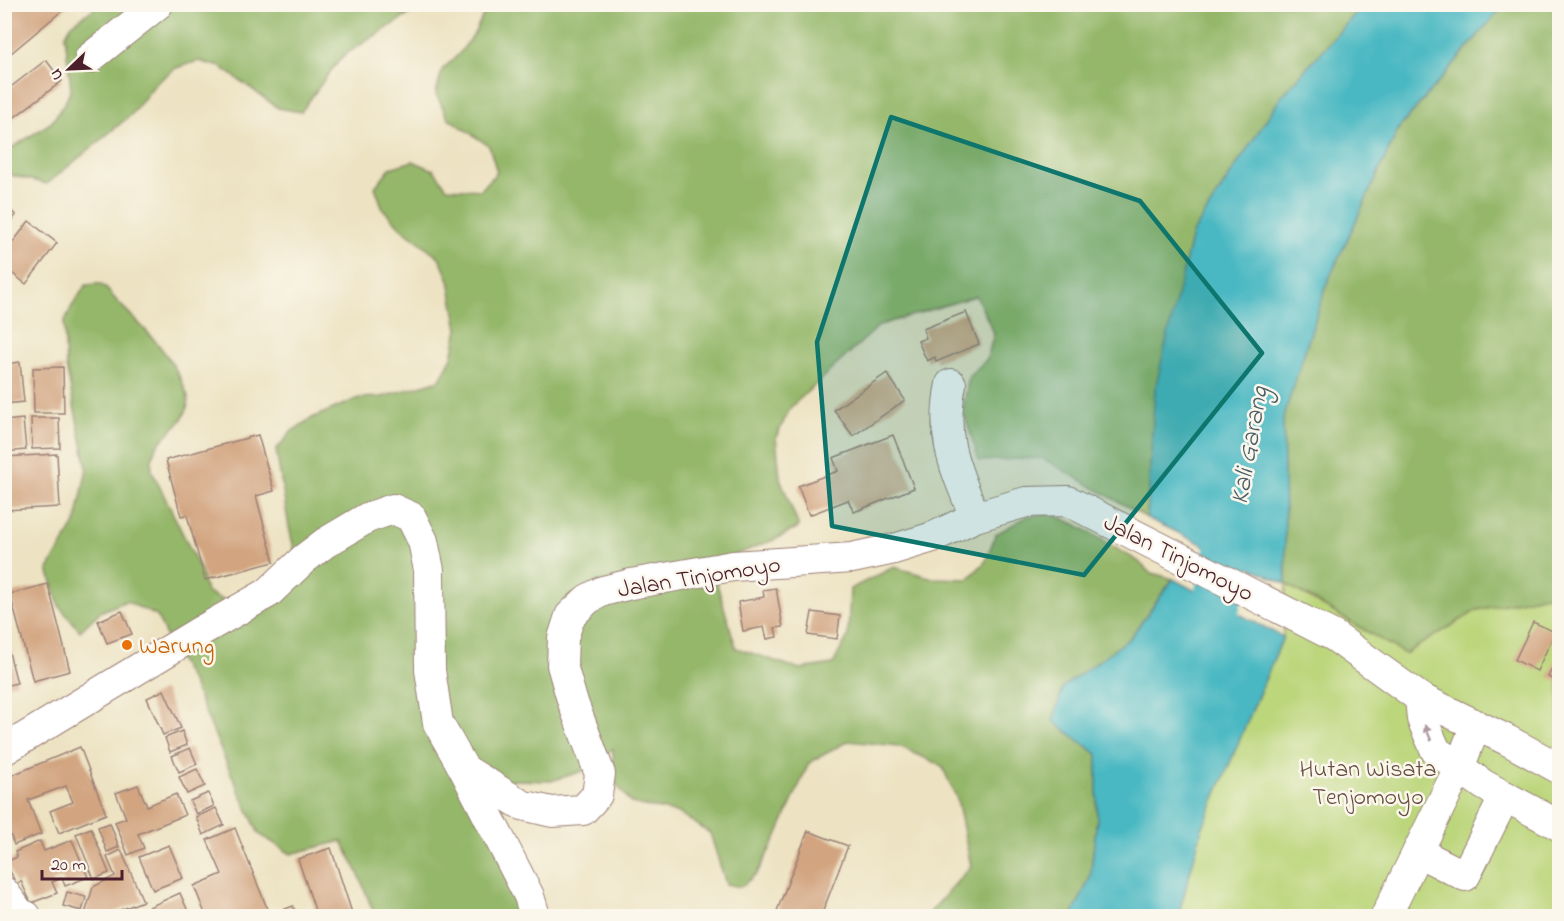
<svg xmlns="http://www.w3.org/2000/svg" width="1564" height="921" viewBox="0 0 1564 921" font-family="'Indie Flower',sans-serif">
<rect width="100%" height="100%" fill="#fbf7ec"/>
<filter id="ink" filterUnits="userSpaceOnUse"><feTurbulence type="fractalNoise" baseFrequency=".0167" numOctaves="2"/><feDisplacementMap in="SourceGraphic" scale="12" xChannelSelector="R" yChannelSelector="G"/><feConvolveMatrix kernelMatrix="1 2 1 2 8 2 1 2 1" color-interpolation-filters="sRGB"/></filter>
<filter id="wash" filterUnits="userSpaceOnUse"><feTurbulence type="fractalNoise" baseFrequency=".008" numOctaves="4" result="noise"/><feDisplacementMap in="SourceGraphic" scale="24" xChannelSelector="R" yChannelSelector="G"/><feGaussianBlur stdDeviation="1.35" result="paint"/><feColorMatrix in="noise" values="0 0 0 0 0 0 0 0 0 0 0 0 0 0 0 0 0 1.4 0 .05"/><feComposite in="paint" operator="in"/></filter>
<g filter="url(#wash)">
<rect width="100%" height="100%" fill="#ede3c3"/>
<polygon fill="#bcd67b" stroke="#837a53" stroke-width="1.5" points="1286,584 1405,654 1477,610 1546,595 1559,602 1559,916 1178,916 1202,829 1283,637"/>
<g fill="#95b76b" stroke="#706b4b" stroke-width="1.5">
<polygon points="99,5 424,5 344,55 329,73 301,112 278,108 221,67 198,61 176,68 156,83 132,114 47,184 11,175 6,164 6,152 52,122 66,101 71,89 65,35 72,24"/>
<path d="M474,5H1364L1281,97L1155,389L1147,518L1042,458L979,461L963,410L969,376L987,359L994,333L976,296L880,325L791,407L776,437L780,478L799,527L776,539L727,558L715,577L736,648L800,669L833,664L848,636L850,589L894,567L933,578L968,579L985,562L996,534L1028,516L1052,514L1075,524L1138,561L1149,572L1173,579L1130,638L1063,687L1053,721L1097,754V819L1090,878L1072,916H927L971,866L957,799L942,766L899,746L848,741L809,763L776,838L757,873L741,887L726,884L710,833L679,813L631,803L613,780V749L583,771L551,781L512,780L499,823L522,897L518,916H375L358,873L342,841L291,854L259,834L230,771L193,684L170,645L157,616L126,601L100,612L80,631L59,606L48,569L76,522L87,468L66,367L64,323L72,306L86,285C90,285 96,283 100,284C107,287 111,295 116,300C143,328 169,350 184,387C186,392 189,396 188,400C188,432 147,434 152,471L200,569L206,592L256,616L300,575L289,527L276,450L292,431L312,418L359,398L382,397L440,380L452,357L458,329L449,280L439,257L401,228L383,209L375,187L390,168L413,161L434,170L447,188L481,190L497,172L489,146L448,118L436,94L442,70L459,54L474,34L485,11Z"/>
<polygon points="1504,5 1559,5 1559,602 1546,595 1477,610 1405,654 1286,584 1283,418 1327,283 1399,128"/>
</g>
<g fill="#4ab8c2" stroke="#4a6c76" stroke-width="1.5">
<polygon points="1364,4 1504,5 1399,128 1327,283 1283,418 1286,584 1147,518 1155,389 1192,234 1281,97"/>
<polygon points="1173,579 1283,637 1202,829 1178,916 1072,916 1090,878 1097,819 1097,754 1053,721 1063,687 1130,638"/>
</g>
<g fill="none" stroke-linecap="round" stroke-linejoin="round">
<polyline stroke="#4ab8c2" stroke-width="48" points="1203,666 1241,490"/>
</g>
<g id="blocks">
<g fill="#d2a480">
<polygon points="4,4 70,4 4,59"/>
<polygon points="46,60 62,81 4,125 4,92"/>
<polygon points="4,206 16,215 4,231"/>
<polygon points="29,221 57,243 26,284 4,267 4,254"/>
<polygon points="966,312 979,344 936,362 935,357 927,361 918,341 926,338 923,329"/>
<polygon points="20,362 24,402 5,404 5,364"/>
<polygon points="63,367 64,413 34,413 33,368"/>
<polygon points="887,373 905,400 853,436 834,410"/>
<polygon points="31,418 59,418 60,448 32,449"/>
<polygon points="23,419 26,450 4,452 4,421"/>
<polygon points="258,435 274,491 256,496 274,562 205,580 187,515 181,516 166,460"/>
<polygon points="893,435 914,488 854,512 848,500 809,515 798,486 838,471 833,458"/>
<polygon points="57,454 60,507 4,510 4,457"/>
<polygon points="48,584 70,671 33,681 10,594"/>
<polygon points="776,588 783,627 775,628 777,637 767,639 764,627 743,631 738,602 764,597 763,590"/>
<polygon points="122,611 132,634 107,643 98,621"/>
<polygon points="812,612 840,616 837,639 808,635"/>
<polygon points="1533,622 1555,632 1537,671 1515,660"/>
<polygon points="4,633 17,683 4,686"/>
<polygon points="1560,652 1560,682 1548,677"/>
<polygon points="164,690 181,728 163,735 147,698"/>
<polygon points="182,731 187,745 170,752 165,738"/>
<polygon points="80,747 106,814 59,833 50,811 73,802 66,786 28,800 41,834 14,845 5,820 5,778"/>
<polygon points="190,748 197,764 179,772 172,756"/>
<polygon points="197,769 205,786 187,794 179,777"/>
<polygon points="138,785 147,806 176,794 185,815 138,834 144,848 128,855 115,822 126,818 116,793"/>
<polygon points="208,793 214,806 196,814 190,801"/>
<polygon points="216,808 224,825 203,835 196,817"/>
<polygon points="110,823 119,847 107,852 98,827"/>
<polygon points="91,828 109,873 94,879 76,834"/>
<polygon points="235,828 269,913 260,916 206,916 194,886 222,874 207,840"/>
<polygon points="808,831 848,846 821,916 775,916"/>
<polygon points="72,840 88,877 65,886 62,878 52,882 57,893 31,903 21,881 16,884 6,862 17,857 15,852 40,841 44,851"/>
<polygon points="169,845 183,878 153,890 139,857"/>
<polygon points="331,848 353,916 317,916 298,859"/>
<polygon points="121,850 143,901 105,916 85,914 93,887 115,876 107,857"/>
<polygon points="67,892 86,897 82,911 63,906"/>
<polygon points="180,893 190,916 154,916 149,907"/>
<polygon points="293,906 297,916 267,916"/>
</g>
</g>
</g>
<g filter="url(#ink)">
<use href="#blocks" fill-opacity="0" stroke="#9c8177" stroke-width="1.5"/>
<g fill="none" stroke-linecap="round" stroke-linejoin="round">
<g stroke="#9c8177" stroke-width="32">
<g id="minor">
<polyline points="90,58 158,4"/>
<path d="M951,384C940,439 955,468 975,517"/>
<polyline points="1420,698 1422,719 1436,751 1484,785 1560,826"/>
<polyline points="4,750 199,632 268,593 304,559 325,543 367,518 393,509 411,517 423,541 429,570 430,670 438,723 464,769 522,805 552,812 583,810 597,795 600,774 572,700 562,665 563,638 570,616 588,599 603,591 631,584 733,566 852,558 894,549 933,537 975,517 1026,502 1068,501 1334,636 1420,698 1507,740 1560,769"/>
<polyline points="464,769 529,896 535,916"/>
<polyline points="1418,852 1465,876 1505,796"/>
<polyline points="4,892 20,914 26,916"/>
<polyline points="1386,916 1459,768 1476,725"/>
</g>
</g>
<use href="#minor" stroke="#fff" stroke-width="30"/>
</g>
<defs><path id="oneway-solid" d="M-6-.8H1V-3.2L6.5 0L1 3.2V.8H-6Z" transform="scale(1.5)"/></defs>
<use fill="#ae9aa0" href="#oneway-solid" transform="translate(1428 733) rotate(-113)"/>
</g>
<path fill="#0f766e" fill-opacity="0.2" stroke="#0f766e" stroke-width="4.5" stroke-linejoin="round" d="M891,117L1140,201L1262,353L1084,575L832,526L817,342Z"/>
<circle fill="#e8710a" stroke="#fbf7ec" stroke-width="2" cx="127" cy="645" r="6"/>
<g text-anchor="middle" stroke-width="5" stroke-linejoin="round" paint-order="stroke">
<g font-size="24" fill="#4a1f2b" stroke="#fbf7ec">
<text transform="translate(1179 557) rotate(27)" y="8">Jalan Tinjomoyo</text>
<text transform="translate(699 576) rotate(-9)" y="8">Jalan Tinjomoyo</text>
</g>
<g font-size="24" fill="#c56008" stroke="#fbf7ec" text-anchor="start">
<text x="139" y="653">Warung</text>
</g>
<g font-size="24" fill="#664d3f" stroke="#fbf7ec">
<text x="1368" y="776">Hutan Wisata<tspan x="1368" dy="28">Tenjomoyo</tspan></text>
</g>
<g font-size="26" font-style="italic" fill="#4a5c67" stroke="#fbf7ec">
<text transform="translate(1248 445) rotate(-80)" y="9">Kali Garang</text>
</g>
</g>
<rect width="1564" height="921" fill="none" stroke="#fbf7ec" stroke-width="24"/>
<g transform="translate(69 69) rotate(247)" stroke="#fbf7ec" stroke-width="4.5" paint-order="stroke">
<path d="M0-4.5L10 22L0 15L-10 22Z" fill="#4a1f2b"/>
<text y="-9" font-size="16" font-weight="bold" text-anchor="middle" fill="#4a1f2b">U</text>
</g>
<path d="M42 870v9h80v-9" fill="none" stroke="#4a1f2b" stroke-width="3"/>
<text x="51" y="870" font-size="18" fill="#4a1f2b" stroke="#fbf7ec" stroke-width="4.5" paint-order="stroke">20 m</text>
</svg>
